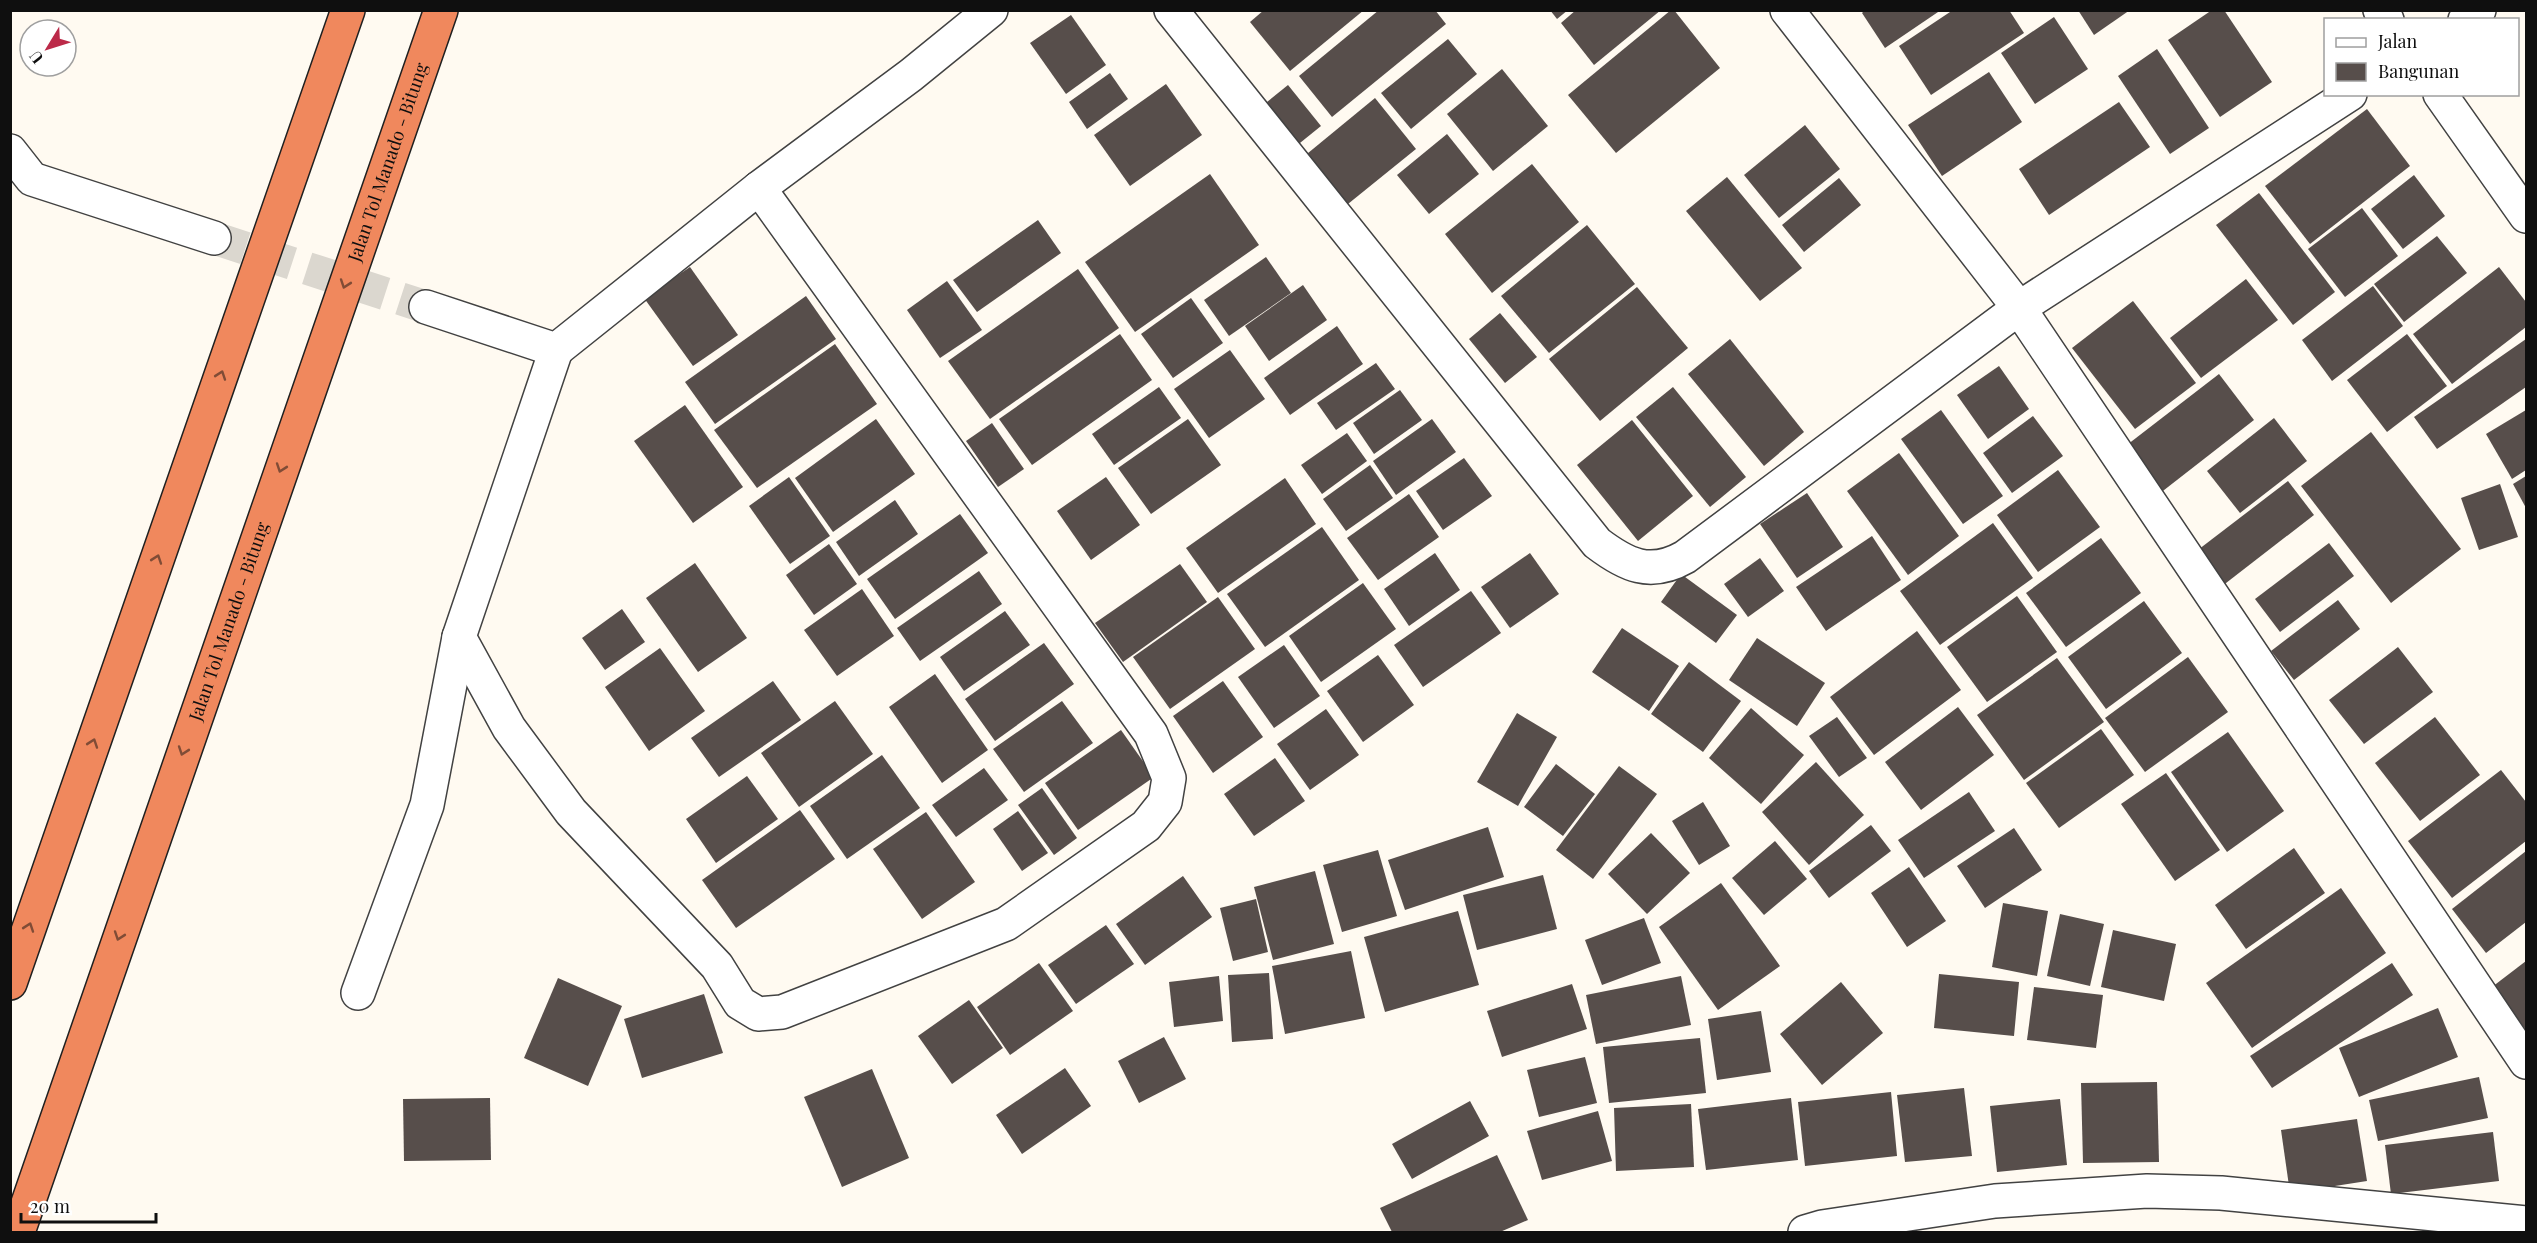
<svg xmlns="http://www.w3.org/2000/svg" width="2537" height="1243" viewBox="0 0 2537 1243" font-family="'Playfair Display',serif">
<rect width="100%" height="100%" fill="#fffaf1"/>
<g fill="#574e4b">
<polygon points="1264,10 1364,10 1290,71 1250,22"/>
<polygon points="1379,10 1435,10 1446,24 1332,117 1299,76"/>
<polygon points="1550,10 1568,10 1557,19"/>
<polygon points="1576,10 1661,10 1594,65 1561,23"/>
<polygon points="1671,10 1674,10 1720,68 1616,153 1568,95"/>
<polygon points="1865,10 1941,10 1885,48 1862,13"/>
<polygon points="1953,10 2009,10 2024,33 1931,95 1899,46"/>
<polygon points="2078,10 2130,10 2094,35"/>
<polygon points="2212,10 2224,10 2272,82 2220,117 2168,40"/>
<polygon points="1071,15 1106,65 1066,94 1030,43"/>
<polygon points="2054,17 2088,69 2035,104 2001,53"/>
<polygon points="1448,39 1477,74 1411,129 1381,93"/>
<polygon points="2157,49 2209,128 2170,154 2118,76"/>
<polygon points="1502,69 1548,126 1493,171 1447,114"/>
<polygon points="1989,72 2022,122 1942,176 1908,125"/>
<polygon points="1110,73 1128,99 1087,129 1069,102"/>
<polygon points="1166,84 1202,135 1130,186 1094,135"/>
<polygon points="1288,85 1321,126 1295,147 1262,106"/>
<polygon points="1375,98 1416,149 1343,208 1302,158"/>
<polygon points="2119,102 2150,147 2049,215 2019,169"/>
<polygon points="2367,109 2410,166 2310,244 2265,186"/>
<polygon points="1805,125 1840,169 1779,218 1744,175"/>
<polygon points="1447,134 1479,174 1429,214 1397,175"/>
<polygon points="1532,164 1579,222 1492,293 1445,234"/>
<polygon points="1210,174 1259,245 1135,332 1085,262"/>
<polygon points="2414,175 2445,216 2403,249 2371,209"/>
<polygon points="1727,177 1802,268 1760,301 1686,211"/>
<polygon points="1839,178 1861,205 1804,252 1782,225"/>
<polygon points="2259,193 2335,292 2293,325 2216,225"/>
<polygon points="2362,208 2398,256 2345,297 2308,249"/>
<polygon points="1038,220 1061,253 977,312 953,280"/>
<polygon points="1587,225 1635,284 1549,353 1501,296"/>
<polygon points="2437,236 2467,273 2404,322 2374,284"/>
<polygon points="1266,257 1291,293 1229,336 1204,300"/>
<polygon points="690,267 738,335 693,366 644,298"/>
<polygon points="2499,267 2526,302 2526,327 2452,384 2413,334"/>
<polygon points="1078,269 1119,328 990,419 948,361"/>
<polygon points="2246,279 2278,320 2201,378 2170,338"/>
<polygon points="947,281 982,330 940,358 907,310"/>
<polygon points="1303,285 1327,320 1269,361 1245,326"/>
<polygon points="2373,286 2403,326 2332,381 2302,340"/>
<polygon points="1637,287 1688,348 1600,421 1549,359"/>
<polygon points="806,296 836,339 715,424 685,382"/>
<polygon points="1191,298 1223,343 1173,378 1141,334"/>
<polygon points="2133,301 2196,383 2135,429 2072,348"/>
<polygon points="1500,313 1537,357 1505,383 1469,339"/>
<polygon points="1337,326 1363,364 1290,415 1264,378"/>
<polygon points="1120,334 1152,380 1032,465 999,419"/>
<polygon points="2407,334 2447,386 2387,432 2347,380"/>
<polygon points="1730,339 1804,432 1764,466 1688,374"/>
<polygon points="2526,339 2526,387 2437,449 2414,417"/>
<polygon points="835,344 877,404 757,488 714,430"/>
<polygon points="1230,350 1265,399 1209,438 1174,389"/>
<polygon points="1376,363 1395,389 1336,430 1317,403"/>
<polygon points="1999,366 2029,409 1988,439 1957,395"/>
<polygon points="2219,374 2254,420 2159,494 2123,448"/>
<polygon points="1159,387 1181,418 1114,465 1092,434"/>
<polygon points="1673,387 1746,477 1710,507 1636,417"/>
<polygon points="1400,390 1422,420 1374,454 1353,423"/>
<polygon points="685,405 743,487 693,523 634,441"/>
<polygon points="1941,410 2003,496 1963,524 1901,439"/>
<polygon points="2526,410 2526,470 2512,479 2486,434"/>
<polygon points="2033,416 2063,456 2012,493 1983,453"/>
<polygon points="2274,418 2307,461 2240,513 2207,471"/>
<polygon points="876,419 915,474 833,532 795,478"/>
<polygon points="1188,419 1221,465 1151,514 1118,468"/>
<polygon points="1432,419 1456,452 1396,495 1373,461"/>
<polygon points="1632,420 1693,496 1638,541 1577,465"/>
<polygon points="992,423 1024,469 998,487 966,441"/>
<polygon points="2371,432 2461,549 2391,603 2301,486"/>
<polygon points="1347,433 1367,461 1322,494 1301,465"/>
<polygon points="1899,453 1959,536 1908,575 1847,491"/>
<polygon points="1464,458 1492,496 1443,530 1416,491"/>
<polygon points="1370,465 1393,498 1346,531 1323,499"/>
<polygon points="2058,470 2100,527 2038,572 1997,515"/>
<polygon points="2526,476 2526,508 2513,484"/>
<polygon points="789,477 830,536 790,564 749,506"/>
<polygon points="1106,477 1140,525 1091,560 1057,511"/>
<polygon points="1285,478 1316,524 1218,593 1186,548"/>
<polygon points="2288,481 2314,515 2217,590 2190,556"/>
<polygon points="2500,484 2518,537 2479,550 2461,498"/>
<polygon points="1807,493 1843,547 1797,578 1760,524"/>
<polygon points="1409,494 1439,537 1378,580 1347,538"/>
<polygon points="895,500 918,534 859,576 836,542"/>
<polygon points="960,514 988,553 895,619 867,579"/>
<polygon points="1993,523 2033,578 1940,645 1900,591"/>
<polygon points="1322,527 1359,580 1265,647 1227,594"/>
<polygon points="1872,536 1901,580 1826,631 1796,587"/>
<polygon points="2101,538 2141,593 2066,647 2026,593"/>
<polygon points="2329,543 2354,576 2280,632 2255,599"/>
<polygon points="829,544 857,584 814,615 786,575"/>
<polygon points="1435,553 1460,590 1409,626 1384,589"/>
<polygon points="1530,553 1559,594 1510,628 1481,587"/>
<polygon points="1760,558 1784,591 1748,617 1724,584"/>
<polygon points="695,563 747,638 698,672 646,598"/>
<polygon points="1180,564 1207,602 1123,662 1095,623"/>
<polygon points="979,571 1002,604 920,661 897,628"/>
<polygon points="1681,574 1737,615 1716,643 1661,602"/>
<polygon points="1363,583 1396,629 1321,682 1289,636"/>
<polygon points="862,589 894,636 837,676 804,630"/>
<polygon points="1471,591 1501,633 1423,687 1394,645"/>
<polygon points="2017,596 2057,652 1987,702 1947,647"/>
<polygon points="1218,597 1255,649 1170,709 1133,657"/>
<polygon points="2338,600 2360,629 2294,680 2271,651"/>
<polygon points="2144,601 2182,653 2106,709 2068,657"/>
<polygon points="622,609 645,642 605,670 582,638"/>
<polygon points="1005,611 1030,645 964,691 940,657"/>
<polygon points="1622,628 1679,666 1649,711 1592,672"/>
<polygon points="1917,631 1961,690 1874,755 1830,697"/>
<polygon points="1757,638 1825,683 1797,726 1729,680"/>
<polygon points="1044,643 1074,684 995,741 965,699"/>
<polygon points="1284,645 1320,696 1274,728 1238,677"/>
<polygon points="2398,647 2433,692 2364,744 2329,700"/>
<polygon points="660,648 705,711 649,751 605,687"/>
<polygon points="1378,655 1414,705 1363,742 1327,691"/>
<polygon points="2188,657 2228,712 2145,772 2105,718"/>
<polygon points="2057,658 2104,722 2024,780 1977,715"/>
<polygon points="1689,662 1741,701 1703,752 1651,714"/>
<polygon points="935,674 988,750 942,783 889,707"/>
<polygon points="773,681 801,720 719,777 691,738"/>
<polygon points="1223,681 1263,737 1213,773 1173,716"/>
<polygon points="835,701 873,754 799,807 761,753"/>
<polygon points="1062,701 1093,743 1024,792 993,749"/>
<polygon points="1958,707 1994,755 1921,810 1885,762"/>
<polygon points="1751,708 1804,755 1761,804 1709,758"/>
<polygon points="1326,709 1359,755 1310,790 1277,744"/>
<polygon points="1517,713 1557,737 1518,806 1477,782"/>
<polygon points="1837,717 1867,758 1839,777 1809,736"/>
<polygon points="2435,717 2480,775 2420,821 2375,763"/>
<polygon points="2101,729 2134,775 2059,828 2026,783"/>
<polygon points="1121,730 1154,777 1078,830 1045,783"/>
<polygon points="2228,732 2284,811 2227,852 2171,772"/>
<polygon points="882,755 920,808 847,859 810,806"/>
<polygon points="1275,758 1305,801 1254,836 1224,794"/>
<polygon points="1816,762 1864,815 1809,865 1762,812"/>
<polygon points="1556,764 1595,794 1563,836 1524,807"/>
<polygon points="1619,766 1657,794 1593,879 1556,850"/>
<polygon points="984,768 1008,800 956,837 932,805"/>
<polygon points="2501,770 2526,802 2526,841 2452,898 2408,841"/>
<polygon points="2166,773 2220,850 2175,881 2121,804"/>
<polygon points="747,776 778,819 716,863 686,819"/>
<polygon points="1042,788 1077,838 1054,855 1018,805"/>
<polygon points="1969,792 1995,831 1924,878 1898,840"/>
<polygon points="1703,802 1730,846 1699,865 1672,821"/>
<polygon points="800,810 835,859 736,928 702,880"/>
<polygon points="1018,811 1048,853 1022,871 993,829"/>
<polygon points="926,812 975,882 922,919 873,849"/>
<polygon points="1871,825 1891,851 1829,898 1809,871"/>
<polygon points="1488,827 1504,877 1405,910 1388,860"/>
<polygon points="2014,828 2042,870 1985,908 1957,866"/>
<polygon points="1651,833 1690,873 1647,914 1608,874"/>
<polygon points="1775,841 1807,879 1764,915 1732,878"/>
<polygon points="2294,848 2325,893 2246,949 2215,905"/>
<polygon points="1378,850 1397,916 1342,932 1323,865"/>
<polygon points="2526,851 2526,922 2486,953 2452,909"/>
<polygon points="1909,867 1946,921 1907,947 1871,893"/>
<polygon points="1315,871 1334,944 1273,960 1254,887"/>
<polygon points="1543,875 1557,929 1477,950 1463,895"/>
<polygon points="1183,876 1212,917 1145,965 1116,924"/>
<polygon points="1721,883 1780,966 1718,1010 1659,927"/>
<polygon points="2341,888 2386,953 2252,1048 2206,983"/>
<polygon points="1256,899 1268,952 1233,961 1220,908"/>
<polygon points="2003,903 2048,911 2037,976 1992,967"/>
<polygon points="1458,911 1479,985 1385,1012 1364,937"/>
<polygon points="2060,914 2104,924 2090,986 2047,976"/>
<polygon points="1644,918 1661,963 1602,985 1585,940"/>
<polygon points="1106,925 1134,964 1076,1004 1048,965"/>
<polygon points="2113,930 2176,944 2164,1001 2101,987"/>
<polygon points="1351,951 1365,1018 1285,1034 1272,966"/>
<polygon points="2526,961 2526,1030 2492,987"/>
<polygon points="1039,963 1073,1011 1010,1055 977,1007"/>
<polygon points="2392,963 2413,995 2272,1088 2250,1056"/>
<polygon points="1269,973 1273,1039 1232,1042 1228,975"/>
<polygon points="1939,974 2019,982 2014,1036 1934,1028"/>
<polygon points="1219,976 1223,1021 1174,1027 1169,982"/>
<polygon points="1681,976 1691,1025 1596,1044 1586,995"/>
<polygon points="558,978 622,1006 588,1086 524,1058"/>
<polygon points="1841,982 1883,1033 1822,1085 1780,1034"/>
<polygon points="1572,984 1587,1029 1502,1057 1487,1011"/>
<polygon points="2034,987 2103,995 2096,1048 2027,1040"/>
<polygon points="704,994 723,1053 642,1078 624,1019"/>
<polygon points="969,1000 1003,1048 952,1084 918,1036"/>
<polygon points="2438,1008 2458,1057 2359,1097 2339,1048"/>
<polygon points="1761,1011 1771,1072 1717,1080 1708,1019"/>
<polygon points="1164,1037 1186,1079 1139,1103 1118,1061"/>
<polygon points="1700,1038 1706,1093 1609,1103 1603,1047"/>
<polygon points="1585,1057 1597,1103 1539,1117 1527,1070"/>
<polygon points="1065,1068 1091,1106 1022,1154 996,1115"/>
<polygon points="872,1069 909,1158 842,1187 804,1097"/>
<polygon points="2479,1077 2488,1118 2378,1141 2369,1100"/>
<polygon points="2157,1082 2159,1162 2083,1163 2081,1083"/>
<polygon points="1964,1088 1972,1156 1905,1162 1897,1095"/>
<polygon points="1891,1092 1897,1156 1805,1166 1798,1102"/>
<polygon points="490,1098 491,1160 404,1161 403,1099"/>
<polygon points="1791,1098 1798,1160 1706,1170 1698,1109"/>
<polygon points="2060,1099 2067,1165 1997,1172 1990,1106"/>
<polygon points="1470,1101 1489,1136 1412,1179 1392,1144"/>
<polygon points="1691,1104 1694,1167 1616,1171 1614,1108"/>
<polygon points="1598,1111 1612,1161 1542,1180 1527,1131"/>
<polygon points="2357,1119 2367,1181 2290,1193 2281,1130"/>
<polygon points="2493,1132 2499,1181 2391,1194 2385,1145"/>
<polygon points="1497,1155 1528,1220 1500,1232 1392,1232 1380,1208"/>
</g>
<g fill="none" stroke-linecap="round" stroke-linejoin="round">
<polyline stroke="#dbd7cf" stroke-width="33" stroke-dasharray="33 16" stroke-linecap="butt" points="214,238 426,307"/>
<g stroke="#424242" stroke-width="36">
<g id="minor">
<path d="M1171,10L1597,543C1626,565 1650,577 1685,557L2019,308L2350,94"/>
<polyline points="1787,10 2019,308 2526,1062"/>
<polyline points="2380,10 2387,20"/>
<polyline points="2465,20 2479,10"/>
<polyline points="2440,94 2526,216"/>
<polyline points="10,151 32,179 214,238"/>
<polyline points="426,307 556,350 759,188 911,75 991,10"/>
<polyline points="556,350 459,637 509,728 571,812 717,966 740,1003 758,1014 782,1012 1006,924 1146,826 1165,802 1169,778 1151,734 759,188"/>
<polyline points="358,993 427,805 459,637"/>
<polyline points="1805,1232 1822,1227 1995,1201 2147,1191 2221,1193 2526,1223"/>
</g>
</g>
<g stroke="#202020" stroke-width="36">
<g id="highway">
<polyline points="10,983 348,10"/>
<path id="s1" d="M18,1232L441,10"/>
</g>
</g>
<use href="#minor" stroke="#fff" stroke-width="33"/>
<use href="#highway" stroke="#f0885d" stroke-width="33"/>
</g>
<defs><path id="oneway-chevron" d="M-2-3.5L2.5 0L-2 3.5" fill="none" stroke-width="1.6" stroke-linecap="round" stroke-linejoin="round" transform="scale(1.5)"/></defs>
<g stroke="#804c36">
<use href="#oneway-chevron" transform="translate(345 284) rotate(109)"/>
<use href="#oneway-chevron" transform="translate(221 375) rotate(-71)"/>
<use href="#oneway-chevron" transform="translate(281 468) rotate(109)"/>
<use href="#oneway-chevron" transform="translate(157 559) rotate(-71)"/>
<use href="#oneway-chevron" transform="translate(93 743) rotate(-71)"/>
<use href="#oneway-chevron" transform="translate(183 751) rotate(109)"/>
<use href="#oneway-chevron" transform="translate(29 927) rotate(-71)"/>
<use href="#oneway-chevron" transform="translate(119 936) rotate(109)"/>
</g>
<g text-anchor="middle" stroke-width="6" stroke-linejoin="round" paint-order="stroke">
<g font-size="18" fill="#0f0f0f" stroke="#fff">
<text dy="6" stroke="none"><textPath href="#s1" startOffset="1132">Jalan Tol Manado - Bitung</textPath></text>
<text dy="6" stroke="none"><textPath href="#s1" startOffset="646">Jalan Tol Manado - Bitung</textPath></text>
</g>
</g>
<rect width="2537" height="1243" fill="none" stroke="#0f0f0f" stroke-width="24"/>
<rect x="2324" y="18" width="195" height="78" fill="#ffffff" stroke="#9f9f9f" stroke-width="1.5"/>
<rect x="2336" y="38" width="30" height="9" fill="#ffffff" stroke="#9f9f9f" stroke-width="1.5"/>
<text x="2378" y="48" font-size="18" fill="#0f0f0f">Jalan</text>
<rect x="2336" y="63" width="30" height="18" fill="#574e4b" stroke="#9f9f9f" stroke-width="1.5"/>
<text x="2378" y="78" font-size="18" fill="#0f0f0f">Bangunan</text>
<g transform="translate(48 48) rotate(232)"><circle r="28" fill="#ffffff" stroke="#9f9f9f" stroke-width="1.5"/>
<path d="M0-4.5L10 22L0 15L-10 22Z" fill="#bc2a49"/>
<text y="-9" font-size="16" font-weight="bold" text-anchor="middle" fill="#0f0f0f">U</text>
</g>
<path d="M21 1213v9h135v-9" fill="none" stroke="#0f0f0f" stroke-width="3"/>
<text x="30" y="1213" font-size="18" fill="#0f0f0f" stroke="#ffffff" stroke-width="4.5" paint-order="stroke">20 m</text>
</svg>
